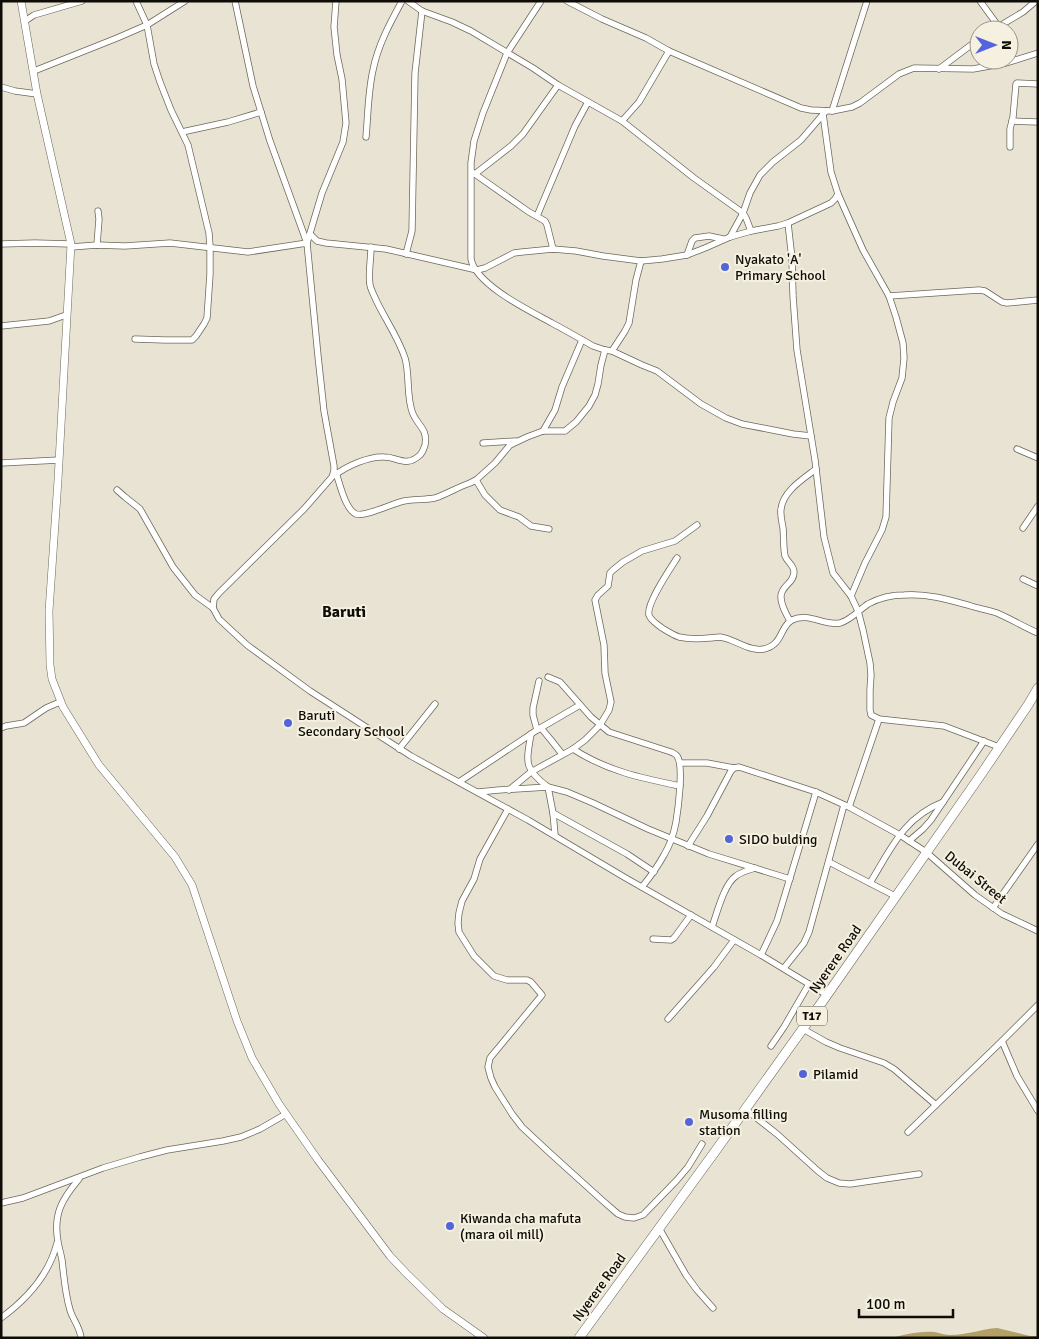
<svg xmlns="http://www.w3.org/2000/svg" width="1039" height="1339" viewBox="0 0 1039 1339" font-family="Signika,sans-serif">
<rect width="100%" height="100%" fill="#e8e3d3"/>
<path fill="#b3a065" d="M997,1328L1030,1336H1038V1338H892C906,1334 920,1331 935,1332C940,1333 945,1335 951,1335C966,1335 982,1329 997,1328Z"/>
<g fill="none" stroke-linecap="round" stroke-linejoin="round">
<g stroke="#6c6859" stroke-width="7">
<g id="minor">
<polyline points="408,1 422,11 452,22 471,31 533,68 558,85 622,121 694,178 743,213 746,218 751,231 778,226 788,223"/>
<path d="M541,1L507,53L483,113L474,141L471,163V259C476,285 530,311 552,323C565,330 579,338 593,346L605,350L612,351L642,365L657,371L701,404L726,418L742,424L793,434L811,436"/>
<polyline points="567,1 602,19 646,38 669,51 801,108 811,110 832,111 852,107 860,103 899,74 914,68 973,69 1006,63 1038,53"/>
<polyline points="980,1 999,27"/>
<polyline points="25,21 34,15 82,1"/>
<polyline points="993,30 1023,12 1036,1"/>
<polyline points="939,69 979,39"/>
<polyline points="34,71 117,38 147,25 185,1"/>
<polyline points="1,87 15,91 37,94"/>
<polyline points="832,111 867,1"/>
<polyline points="823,114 831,172 838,194 835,199 831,203 788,223 792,259 793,296 797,350 815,460 824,537 833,573 851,596 858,611 863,630 870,663 871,675 870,690 870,710 871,715 879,719 944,726 999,747"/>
<polyline points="622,121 639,102 669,51"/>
<polyline points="1012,121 1038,122"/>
<polyline points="182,132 228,122 261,112"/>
<path d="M366,137C368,115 368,92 373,70C378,45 390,23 402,1"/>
<polyline points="1010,147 1010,129 1013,117 1016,84 1017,83 1038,84"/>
<polyline points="472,172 529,212 545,221 547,225 553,249"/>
<polyline points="475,174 511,146 523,134 558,85"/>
<polyline points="838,194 863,250 889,296 896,317 903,343 904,358 902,378 893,402 889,418 886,517 882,530 865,563 851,596"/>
<polyline points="537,216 575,126 588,102"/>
<polyline points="310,234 317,241 326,243 386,249 477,270 485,268 514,253 522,252 553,249 576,251 603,256 641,261 662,259 687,255 705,248 730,237 743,213 750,193 760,175 773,162 801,140 826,111"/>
<polyline points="730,237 751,231"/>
<polyline points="1,244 35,243 71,244"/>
<polyline points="97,245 99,219 98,211"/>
<polyline points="71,247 97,245 125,246 170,243 248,252 307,243 322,193 343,142 346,123 342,79 337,55 334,27 336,1"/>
<polyline points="406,254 412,231 415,73 422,11"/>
<polyline points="687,255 692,241 695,238 709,236 723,239"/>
<polyline points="889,296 979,290 985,291 1002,302 1007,303 1038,300"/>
<polyline points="1,326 49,321 66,315"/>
<polyline points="135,339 165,340 192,340 196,336 204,324 207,318 210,274 210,247 209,233 188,145 171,110 160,82 154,64 147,25 136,1"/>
<polyline points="612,351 625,331 629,323 636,280 641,261"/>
<polyline points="543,431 555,410 562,387 582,340"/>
<polyline points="483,443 516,441"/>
<polyline points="1017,449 1038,458"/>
<polyline points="1,463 59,460"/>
<path d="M336,473C340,484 345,509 356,514C366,517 393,503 404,501C414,499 425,500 435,498C447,494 458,487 470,483L476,480L495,463L510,445L527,437L543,431H565L576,422L589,406L595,395L598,384L601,365L605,350"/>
<path d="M335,475C347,466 369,456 384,457C398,457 406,468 420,455C423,452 424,448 425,445C428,429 418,426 413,414C406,398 410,375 405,358C398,337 385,319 376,300C374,295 371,290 370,285C368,274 371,259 371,247"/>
<polyline points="476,480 485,495 500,510 519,517 531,526 549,529"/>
<polyline points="117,490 125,497 140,509 173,567 195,595 213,608 219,619 247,645 310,691 411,756 528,820 624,877 761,955 827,995"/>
<polyline points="1023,528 1038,506"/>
<path d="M677,558C670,569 646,604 649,615C651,621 657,624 662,628C667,631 673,635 679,637C688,639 699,639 709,638C713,638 716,637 720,637C735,639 749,652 764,649C783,645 780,626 792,620C808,612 825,626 840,623C851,620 859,610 868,604C879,598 892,595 904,595C927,593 950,600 971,606C980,609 989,610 997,613C1011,619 1024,627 1038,633"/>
<polyline points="1023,579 1038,586"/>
<polyline points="213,608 214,599 219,593 304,509 332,477 334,471 334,466 324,411 318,356 307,243 270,141 253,86 235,1"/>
<path d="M790,621C786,614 778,600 782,592C785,584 794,582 794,572C794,565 787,562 785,556C783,547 784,537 783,528C782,522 780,515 781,509C783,491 803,479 816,469"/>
<path d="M548,677L560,682L591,717L609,732L671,752C673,753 676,754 677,756C684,765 678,810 676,822C674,833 670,845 664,855C658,866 650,877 642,887"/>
<polyline points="1,728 6,726 24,723 46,708 60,702"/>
<polyline points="541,728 551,740 562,754"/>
<polyline points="537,730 533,715 533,708 539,681"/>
<path d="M531,734C526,763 524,769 548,787L553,813L555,835"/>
<polyline points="399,749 435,704"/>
<path d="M573,749C607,771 641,778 680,786"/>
<polyline points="680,763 707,763 734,768"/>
<polyline points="459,782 537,730 580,705"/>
<polyline points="509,790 531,772 573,749 585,740 600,725 609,710 611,702 605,673 604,645 595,600 598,595 608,586 610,573 613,570 623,562 642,551 675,541 697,525"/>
<polyline points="478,792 499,790 548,787 567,792 593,803 648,829 709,854 790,879"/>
<polyline points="849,807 879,719"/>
<polyline points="508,809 480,859 474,879 462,901 459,913 458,923 459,932 474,956 494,976 507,980 527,980 531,982 542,995 490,1058 488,1067 491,1078 495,1087 512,1114 522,1127 551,1154 603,1201 618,1214 625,1217 634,1218 643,1215 677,1180 688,1167 702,1144"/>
<polyline points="553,813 627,854 654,872"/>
<polyline points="909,841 923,829 931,820 984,741"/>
<polyline points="688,846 707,816 731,771 734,768 739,767 816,792 849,807 900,835 926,852 975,895 1002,914 1038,931"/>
<polyline points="829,862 895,896"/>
<path d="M870,883C891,849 903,818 943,802"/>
<polyline points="993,908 1038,844"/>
<path d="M712,927C717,913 724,884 736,876C741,872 748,870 755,868"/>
<polyline points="653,939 671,940 674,938 691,915"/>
<polyline points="761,955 777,921 816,792"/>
<polyline points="784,968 804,943 809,932 844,805"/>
<polyline points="668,1019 714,967 734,940"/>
<polyline points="803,1029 826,1042 840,1048 884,1063 894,1069 936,1105"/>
<polyline points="1002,1041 1017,1076 1038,1111"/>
<polyline points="771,1046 784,1027 809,984"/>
<polyline points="745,1109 777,1134 818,1171 827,1178 839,1183 850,1184 919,1174"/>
<polyline points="908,1132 1002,1041 1038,1005"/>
<path d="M79,1179C62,1199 53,1214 58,1242C59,1248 61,1254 62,1260C64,1277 65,1293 70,1310C73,1320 80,1327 81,1338"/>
<polyline points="1,1203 23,1198 103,1168 140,1157 167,1150 223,1141 241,1137 260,1129 286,1114"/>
<polyline points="659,1228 686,1275 697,1290 713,1308"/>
<path d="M1,1318C27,1299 49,1275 57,1243"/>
</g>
</g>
<g stroke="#6c6859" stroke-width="8">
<polyline id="tertiary" points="21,1 37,94 71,244 58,480 49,611 50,665 52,679 63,707 99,765 175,857 192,885 237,1021 252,1058 279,1104 318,1160 390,1256 406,1273 443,1309 484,1338"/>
</g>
<g stroke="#6c6859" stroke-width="10">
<polyline id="primary" points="579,1338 714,1153 827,995 980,776 1028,705 1038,688"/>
</g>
<use href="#minor" stroke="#fff" stroke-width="5.5"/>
<use href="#tertiary" stroke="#fff" stroke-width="7"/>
<use href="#primary" stroke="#fff" stroke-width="9"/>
</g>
<g fill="#5465db" stroke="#f5f0e0" stroke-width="2">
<circle cx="725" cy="267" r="5"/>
<circle cx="288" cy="723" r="5"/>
<circle cx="729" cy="839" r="5"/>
<circle cx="803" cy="1074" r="5"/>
<circle cx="689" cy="1122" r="5"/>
<circle cx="450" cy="1226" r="5"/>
</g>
<g text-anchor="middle" stroke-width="4" stroke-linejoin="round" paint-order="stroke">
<rect fill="#f5f0e0" stroke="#535048" stroke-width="1" x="797" y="1006.5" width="30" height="19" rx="4"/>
<g font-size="12" font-weight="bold" fill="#0e0c07">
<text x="812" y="1020">T17</text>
</g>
<g font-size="14" fill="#0e0c07" stroke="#f5f0e0" text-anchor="start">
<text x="735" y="264">Nyakato 'A'<tspan x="735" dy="16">Primary School</tspan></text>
<text x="298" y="720">Baruti<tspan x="298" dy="16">Secondary School</tspan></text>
<text x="739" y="844">SIDO bulding</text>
<text x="813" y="1079">Pilamid</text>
<text x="699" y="1119">Musoma filling<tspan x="699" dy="16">station</tspan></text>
<text x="460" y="1223">Kiwanda cha mafuta<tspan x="460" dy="16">(mara oil mill)</tspan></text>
</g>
<g font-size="14" fill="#0e0c07" stroke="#f5f0e0">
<text transform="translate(976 877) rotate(39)" y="5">Dubai Street</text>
<text transform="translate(835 959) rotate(-55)" y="5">Nyerere Road</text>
<text transform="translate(599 1287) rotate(-54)" y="5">Nyerere Road</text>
</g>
<g font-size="16" font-weight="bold" fill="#0e0c07" stroke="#f5f0e0">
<text x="344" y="617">Baruti</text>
</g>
</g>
<rect width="1039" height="1339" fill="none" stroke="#0e0c07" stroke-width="5"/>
<g transform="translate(994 45) rotate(90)"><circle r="24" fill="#f5f0e0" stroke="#999589"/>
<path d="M0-4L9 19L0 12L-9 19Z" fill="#5465db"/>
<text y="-8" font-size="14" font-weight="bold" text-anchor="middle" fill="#0e0c07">N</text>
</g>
<path d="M859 1309v8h94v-8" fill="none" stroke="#0e0c07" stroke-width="2.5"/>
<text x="866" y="1309" font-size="15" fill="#0e0c07" stroke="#f5f0e0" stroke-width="4" paint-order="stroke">100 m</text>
</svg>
